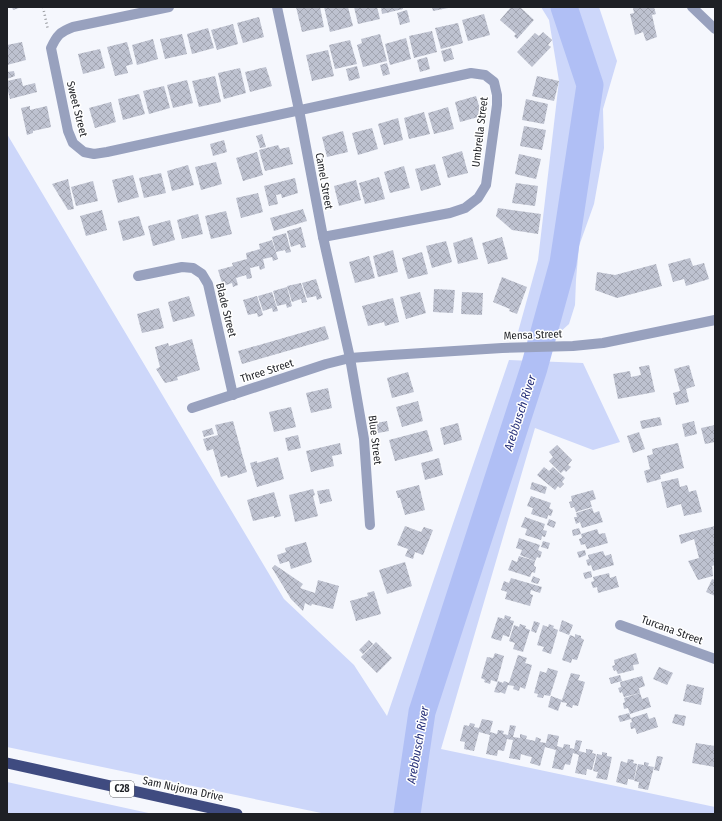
<svg xmlns="http://www.w3.org/2000/svg" width="722" height="821" viewBox="0 0 722 821" font-family="'Fira Sans Condensed',sans-serif">
  <style>
    .grass { fill: #cdd7fa }
    .lines { fill: none; stroke-linecap: round; stroke-linejoin: round }
    .river { stroke: #b0bff5; stroke-width: 27 }
    .building { fill: url(#building-cross-hatch) }
    .path { stroke: #95979c; stroke-width: 2.5; stroke-dasharray: 1 3; stroke-linecap: butt }
    .minor { stroke: #98a1be; stroke-width: 10 }
    .trunk { stroke: #3f4b80; stroke-width: 11 }
    .labels { text-anchor: middle; dominant-baseline: central; stroke-width: 3; stroke-linejoin: round; paint-order: stroke }
    .shield { fill: #fff; stroke: #626366; stroke-width: 1 }
    .shield-label { font-size: 10px; font-weight: bold; fill: #1e2025 }
    .street-label { font-size: 11px; fill: #1e2025; stroke: #fff }
    .water-label { font-size: 12px; font-style: italic; fill: #242e78; stroke: #fff }
  </style>
  <defs>
    <pattern id="building-cross-hatch" width="8" height="8" patternUnits="userSpaceOnUse"><rect width="8" height="8" fill="#bec2d0"/><path d="M0 0l8 8M0 8l8-8" fill="none" stroke="#a3a6b2"/></pattern>
  </defs>
  <rect width="100%" height="100%" fill="#f5f7fd"/>
  <!-- grass -->
  <g class="grass">
    <polygon points="541,7 599,7 617,61 603,109 604,148 594,204 579,246 576,280 575,305 569,324 559,333 518,332 538,260 559,81 549,20"/>
    <polygon points="7,134 284,599 354,665 387,716 509,360 583,363 620,442 593,450 535,428 441,749 715,807 715,814 326,814 7,747"/>
    <polygon points="7,782 153,814 7,814"/>
  </g>
  <g class="lines">
    <!-- river -->
    <polyline class="river" points="407,814 422,712 534,368 563,263 590,85 564,7"/>
  </g>
  <!-- building -->
  <g class="building">
    <polygon points="12,7 22,7 13,10"/>
    <polygon points="296,7 320,7 324,27 302,32"/>
    <polygon points="324,7 348,7 353,26 330,32"/>
    <polygon points="354,7 377,7 380,19 358,24"/>
    <polygon points="381,7 403,7 403,9 382,14"/>
    <polygon points="432,7 448,7 448,8 433,11"/>
    <polygon points="511,7 520,7 534,20 517,39 514,36 516,34 500,20"/>
    <polygon points="637,7 654,7 656,14 652,15 657,37 646,41 643,32 635,35 630,14 634,13 633,8"/>
    <polygon points="407,10 410,22 400,25 397,13"/>
    <polygon points="484,14 490,35 468,41 462,20"/>
    <polygon points="259,17 264,37 243,43 237,23"/>
    <polygon points="458,23 463,43 441,49 435,28"/>
    <polygon points="233,24 238,44 217,50 211,30"/>
    <polygon points="208,28 214,48 192,54 187,34"/>
    <polygon points="432,31 437,52 414,58 409,36"/>
    <polygon points="543,32 552,40 548,45 551,47 532,67 517,52 535,33 539,36"/>
    <polygon points="182,34 187,54 165,59 160,39"/>
    <polygon points="380,34 387,61 363,67 357,45 362,43 361,39"/>
    <polygon points="406,38 411,59 390,65 385,44"/>
    <polygon points="153,39 158,59 137,65 132,45"/>
    <polygon points="350,40 357,64 335,69 329,45"/>
    <polygon points="22,42 26,60 7,65 7,45"/>
    <polygon points="127,42 133,64 126,66 128,73 115,76 107,47"/>
    <polygon points="451,48 454,59 444,62 441,51"/>
    <polygon points="100,49 105,68 83,74 78,54"/>
    <polygon points="328,50 334,76 312,81 306,55"/>
    <polygon points="427,57 430,69 420,72 417,60"/>
    <polygon points="387,63 390,74 383,76 380,65"/>
    <polygon points="357,66 360,78 349,81 346,69"/>
    <polygon points="266,67 272,86 250,92 245,72"/>
    <polygon points="240,68 246,93 224,99 218,73"/>
    <polygon points="14,71 15,76 7,79 7,72"/>
    <polygon points="215,76 221,102 199,107 192,81"/>
    <polygon points="537,76 559,81 554,101 532,96"/>
    <polygon points="21,78 23,86 35,83 37,92 10,99 7,87 7,81"/>
    <polygon points="187,80 193,103 173,108 167,85"/>
    <polygon points="164,86 170,108 149,114 143,91"/>
    <polygon points="139,94 145,114 123,120 118,99"/>
    <polygon points="476,96 482,116 460,122 455,102"/>
    <polygon points="526,99 548,104 544,124 522,120"/>
    <polygon points="111,102 116,122 95,128 89,108"/>
    <polygon points="30,106 30,110 47,106 51,127 33,131 33,133 27,135 21,108"/>
    <polygon points="448,107 454,129 434,134 428,113"/>
    <polygon points="424,112 430,134 409,139 404,118"/>
    <polygon points="398,118 403,140 384,145 378,124"/>
    <polygon points="524,126 546,130 542,150 520,146"/>
    <polygon points="372,128 378,149 358,155 352,133"/>
    <polygon points="343,131 348,152 327,157 322,137"/>
    <polygon points="262,134 266,147 260,148 256,136"/>
    <polygon points="224,140 227,152 213,156 210,144"/>
    <polygon points="278,145 280,149 289,147 293,164 265,171 259,150"/>
    <polygon points="462,151 468,173 448,178 442,157"/>
    <polygon points="257,152 263,175 243,181 236,158"/>
    <polygon points="519,154 541,159 536,179 515,174"/>
    <polygon points="216,162 222,184 201,190 195,167"/>
    <polygon points="435,164 441,185 421,191 415,169"/>
    <polygon points="188,165 194,185 172,191 167,171"/>
    <polygon points="404,166 410,188 390,193 384,172"/>
    <polygon points="161,173 166,193 144,198 139,178"/>
    <polygon points="133,175 139,197 118,203 112,180"/>
    <polygon points="379,177 385,199 365,204 359,183"/>
    <polygon points="295,178 298,193 282,198 281,194 276,195 278,204 269,206 264,186"/>
    <polygon points="68,179 74,209 68,210 52,184"/>
    <polygon points="356,180 361,200 339,206 334,186"/>
    <polygon points="93,181 98,201 76,206 71,187"/>
    <polygon points="516,183 538,186 535,206 512,203"/>
    <polygon points="258,193 263,212 241,218 236,198"/>
    <polygon points="498,208 541,214 538,234 512,230 496,216"/>
    <polygon points="303,209 307,221 274,231 270,218"/>
    <polygon points="102,210 107,230 86,236 80,216"/>
    <polygon points="226,211 232,234 211,239 205,216"/>
    <polygon points="198,214 203,234 182,239 177,220"/>
    <polygon points="139,216 145,235 123,241 118,221"/>
    <polygon points="170,220 175,240 153,246 148,226"/>
    <polygon points="301,227 306,247 301,248 300,244 291,247 287,231"/>
    <polygon points="286,233 291,252 286,253 285,250 276,252 272,237"/>
    <polygon points="472,237 478,259 458,264 453,243"/>
    <polygon points="502,237 508,259 488,264 482,243"/>
    <polygon points="272,240 278,259 273,261 272,257 263,259 265,268 260,270 259,266 250,268 252,278 247,279 246,275 236,278 238,285 233,287 232,283 223,286 218,270 233,266 232,263 247,259 246,253 260,249 259,244"/>
    <polygon points="446,241 452,262 432,268 426,246"/>
    <polygon points="393,250 398,272 378,277 373,256"/>
    <polygon points="422,252 428,274 408,279 402,258"/>
    <polygon points="369,256 375,278 355,283 349,262"/>
    <polygon points="690,258 693,266 704,263 709,279 686,286 684,279 673,282 668,264"/>
    <polygon points="656,264 662,286 617,298 595,290 597,272 615,275"/>
    <polygon points="502,277 527,287 517,314 509,311 510,309 493,302"/>
    <polygon points="316,279 322,298 317,300 316,296 307,298 302,283"/>
    <polygon points="301,283 307,302 302,303 301,299 292,302 287,286"/>
    <polygon points="287,287 292,306 287,308 286,304 277,306 273,291"/>
    <polygon points="434,289 455,290 453,313 433,312"/>
    <polygon points="272,292 278,311 273,312 272,308 263,311 258,296"/>
    <polygon points="420,292 426,313 406,319 400,297"/>
    <polygon points="462,292 483,293 482,315 461,314"/>
    <polygon points="189,296 195,316 173,322 168,302"/>
    <polygon points="257,296 263,315 258,317 257,313 248,315 243,300"/>
    <polygon points="393,298 399,322 385,326 384,322 368,326 362,306"/>
    <polygon points="159,308 164,328 142,333 137,314"/>
    <polygon points="325,326 329,339 242,364 238,351"/>
    <polygon points="192,339 200,370 177,377 178,380 165,383 156,369 160,367 155,347 168,343 169,346"/>
    <polygon points="649,365 655,392 618,399 613,374 630,371 631,377 641,375 639,367"/>
    <polygon points="689,365 695,386 686,389 689,402 676,405 673,393 680,391 674,369"/>
    <polygon points="408,372 414,392 392,398 387,378"/>
    <polygon points="328,388 332,408 311,413 306,393"/>
    <polygon points="418,401 423,421 402,427 396,407"/>
    <polygon points="291,407 296,427 274,432 269,412"/>
    <polygon points="660,417 662,425 642,429 640,421"/>
    <polygon points="233,421 247,472 228,478 227,475 221,477 213,449 207,451 203,439 218,435 215,425"/>
    <polygon points="387,421 389,431 378,433 376,423"/>
    <polygon points="694,421 697,434 685,437 682,424"/>
    <polygon points="458,423 462,440 444,445 440,428"/>
    <polygon points="715,425 715,442 705,444 701,428"/>
    <polygon points="212,428 214,434 204,437 202,431"/>
    <polygon points="427,430 433,451 395,461 389,440"/>
    <polygon points="639,432 645,449 633,453 627,436"/>
    <polygon points="298,435 301,448 288,451 285,438"/>
    <polygon points="340,443 342,454 332,456 334,466 311,472 306,451"/>
    <polygon points="678,443 684,468 660,475 661,479 647,483 644,471 650,469 647,456 653,454 652,449"/>
    <polygon points="557,445 572,460 568,465 571,467 566,472 564,470 561,473 549,461 553,457 549,452"/>
    <polygon points="278,457 284,479 257,487 250,463 257,461 257,463"/>
    <polygon points="439,458 443,475 425,480 421,463"/>
    <polygon points="544,467 549,471 553,467 565,478 562,482 564,484 560,488 558,486 555,490 537,475"/>
    <polygon points="678,478 680,487 687,485 689,492 696,490 702,512 684,516 681,504 667,508 661,482"/>
    <polygon points="532,482 547,487 545,494 530,489"/>
    <polygon points="419,485 425,510 405,515 400,498 398,498 396,491"/>
    <polygon points="313,489 315,495 313,496 318,516 295,522 289,495"/>
    <polygon points="329,489 332,501 320,504 317,491"/>
    <polygon points="593,490 596,499 590,501 592,507 576,512 574,507 571,508 569,502 572,501 571,496"/>
    <polygon points="274,492 281,516 274,518 274,516 253,521 247,500"/>
    <polygon points="531,496 551,503 549,508 553,510 551,516 548,515 547,519 531,514 533,508 527,506"/>
    <polygon points="592,508 594,513 599,511 603,522 582,528 580,522 576,524 574,517 577,517 576,513"/>
    <polygon points="525,517 545,524 543,530 547,531 545,537 542,536 541,540 525,535 527,529 521,527"/>
    <polygon points="549,519 556,522 554,528 547,525"/>
    <polygon points="405,526 421,532 424,527 433,530 423,555 415,552 413,559 405,556 408,549 397,545"/>
    <polygon points="715,526 715,565 712,566 713,576 698,580 688,561 699,558 694,539 681,544 679,535"/>
    <polygon points="579,528 581,534 573,536 572,530"/>
    <polygon points="597,529 599,534 605,533 608,543 587,549 585,544 581,545 579,539 582,538 581,534"/>
    <polygon points="519,538 540,545 538,550 542,552 540,558 537,557 535,561 520,555 522,550 516,548"/>
    <polygon points="543,541 550,543 548,549 541,547"/>
    <polygon points="306,542 312,562 291,569 289,561 280,564 277,555 286,552 285,548"/>
    <polygon points="585,550 586,555 579,558 577,552"/>
    <polygon points="603,551 605,556 611,554 614,565 593,571 591,565 588,566 586,560 589,559 588,555"/>
    <polygon points="519,556 535,561 534,566 536,567 535,573 532,572 530,577 508,570 512,560 517,562"/>
    <polygon points="405,562 412,586 387,594 379,570"/>
    <polygon points="275,565 303,584 300,588 315,593 318,580 339,586 333,609 312,604 311,606 305,603 303,611 291,599 272,568"/>
    <polygon points="591,571 592,577 585,579 583,573"/>
    <polygon points="609,573 610,578 616,576 619,587 598,593 597,587 593,588 591,582 594,581 593,577"/>
    <polygon points="533,576 540,579 538,584 531,582"/>
    <polygon points="511,578 542,587 540,593 531,590 530,594 533,595 530,606 505,599 507,592 501,590 504,581 509,583"/>
    <polygon points="712,579 715,580 715,596 706,592"/>
    <polygon points="374,591 381,614 356,621 350,601 368,596 367,593"/>
    <polygon points="505,615 511,617 510,620 514,621 509,637 503,635 501,641 491,638 498,617 504,619"/>
    <polygon points="562,620 573,625 569,635 559,631"/>
    <polygon points="534,621 540,623 536,633 531,631"/>
    <polygon points="520,624 526,626 525,628 530,630 523,652 513,649 515,643 509,641 514,625 519,627"/>
    <polygon points="549,624 554,626 553,628 558,630 551,654 542,651 544,647 537,645 543,625 548,627"/>
    <polygon points="575,634 581,636 581,638 584,640 577,660 572,659 571,663 562,660 570,635 575,637"/>
    <polygon points="369,640 373,644 363,654 359,650"/>
    <polygon points="376,642 392,658 377,673 361,657"/>
    <polygon points="495,653 504,656 497,682 491,680 490,684 484,682 485,680 481,678 487,657 493,658"/>
    <polygon points="636,653 639,664 633,665 634,670 618,674 616,670 614,671 612,666 615,665 614,660"/>
    <polygon points="518,655 527,658 525,663 532,665 525,689 520,687 519,691 513,689 514,686 508,685 505,694 500,692 499,693 494,692 498,681 503,683 504,681 509,683"/>
    <polygon points="659,667 673,673 667,685 653,679"/>
    <polygon points="548,668 558,671 550,696 544,695 543,698 537,697 538,694 534,693 540,671 546,673"/>
    <polygon points="571,673 580,675 578,680 585,682 578,706 573,705 572,708 566,706 567,703 561,702 558,711 548,707 551,696 562,700"/>
    <polygon points="620,675 622,681 611,684 609,678"/>
    <polygon points="642,676 645,686 639,688 640,693 624,697 622,692 620,693 618,688 621,687 620,682"/>
    <polygon points="687,684 704,688 701,705 683,701"/>
    <polygon points="640,693 642,699 648,697 651,707 630,714 628,708 624,709 623,703 625,702 624,698"/>
    <polygon points="629,713 631,719 620,722 618,716"/>
    <polygon points="647,713 649,719 655,717 658,727 637,734 635,728 631,729 630,723 632,722 631,718"/>
    <polygon points="675,714 686,716 684,726 672,723"/>
    <polygon points="482,719 493,721 490,732 497,734 498,730 504,731 503,734 508,735 510,725 516,726 513,737 520,738 520,734 527,736 526,739 535,741 536,737 541,739 540,742 546,743 548,734 559,736 557,746 563,748 564,744 570,745 570,748 574,749 576,740 582,741 579,751 586,753 586,749 593,750 592,753 596,754 592,770 587,769 586,775 575,773 579,755 573,753 570,765 565,764 563,770 552,768 556,750 545,747 540,766 530,763 532,757 527,756 521,754 520,760 509,758 513,740 507,739 504,751 498,750 497,756 486,754 490,735 479,732 474,751 464,749 465,742 460,741 464,725 469,726 470,723 475,724 474,727 479,728"/>
    <polygon points="696,743 715,746 715,767 692,763"/>
    <polygon points="602,752 607,753 607,756 612,757 607,780 596,778 598,772 593,771 597,754 602,755"/>
    <polygon points="657,756 663,757 659,771 654,770"/>
    <polygon points="628,759 634,760 633,763 637,764 634,780 628,779 627,785 616,782 621,761 627,763"/>
    <polygon points="644,762 649,763 648,766 654,767 648,790 638,788 639,782 634,781 638,764 644,765"/>
  </g>
  <g class="lines">
    <!-- path -->
    <polyline class="path" points="43,7 48,30"/>
    <!-- minor -->
    <g class="minor">
      <path d="M169 7 73 27C60 32 57 35 51 48L68 131 73 143 84 152 94 154 107 152 471 73 485 75 494 82 497 95V105L486 185 478 198 465 208 450 213 323 237"/>
      <polyline points="277,7 299,110 323,237 350,358 364,439 370,525"/>
      <polyline points="692,7 715,29"/>
      <polyline points="138,276 182,267 193,268 202,274 208,284 233,395"/>
      <polyline points="192,408 326,364 350,358 391,355 502,348 573,346 603,343 715,320"/>
      <polyline points="620,625 715,659"/>
    </g>
    <!-- trunk -->
    <polyline class="trunk" points="7,763 237,814"/>
  </g>
  <g class="labels">
    <!-- shield labels -->
    <rect class="shield" x="110" y="781" width="24" height="16" rx="3"/>
    <g class="shield-label">
      <text x="122" y="789">C28</text>
    </g>
    <!-- street labels -->
    <g class="street-label">
      <text transform="translate(77 109) rotate(76)">Sweet Street</text>
      <text transform="translate(480 132) rotate(-83)">Umbrella Street</text>
      <text transform="translate(324 181) rotate(80)">Camel Street</text>
      <text transform="translate(226 310) rotate(76)">Blade Street</text>
      <text transform="translate(533 335) rotate(-2)">Mensa Street</text>
      <text transform="translate(267 371) rotate(-18)">Three Street</text>
      <text transform="translate(375 440) rotate(83)">Blue Street</text>
      <text transform="translate(672 630) rotate(20)">Turcana Street</text>
      <text transform="translate(183 789) rotate(12)">Sam Nujoma Drive</text>
    </g>
    <!-- water labels -->
    <g class="water-label">
      <text transform="translate(520 413) rotate(-72)">Arebbusch River</text>
      <text transform="translate(418 745) rotate(-80)">Arebbusch River</text>
    </g>
  </g>
  <!-- border -->
  <rect width="722" height="821" fill="none" stroke="#1e2025" stroke-width="16"/>
</svg>
